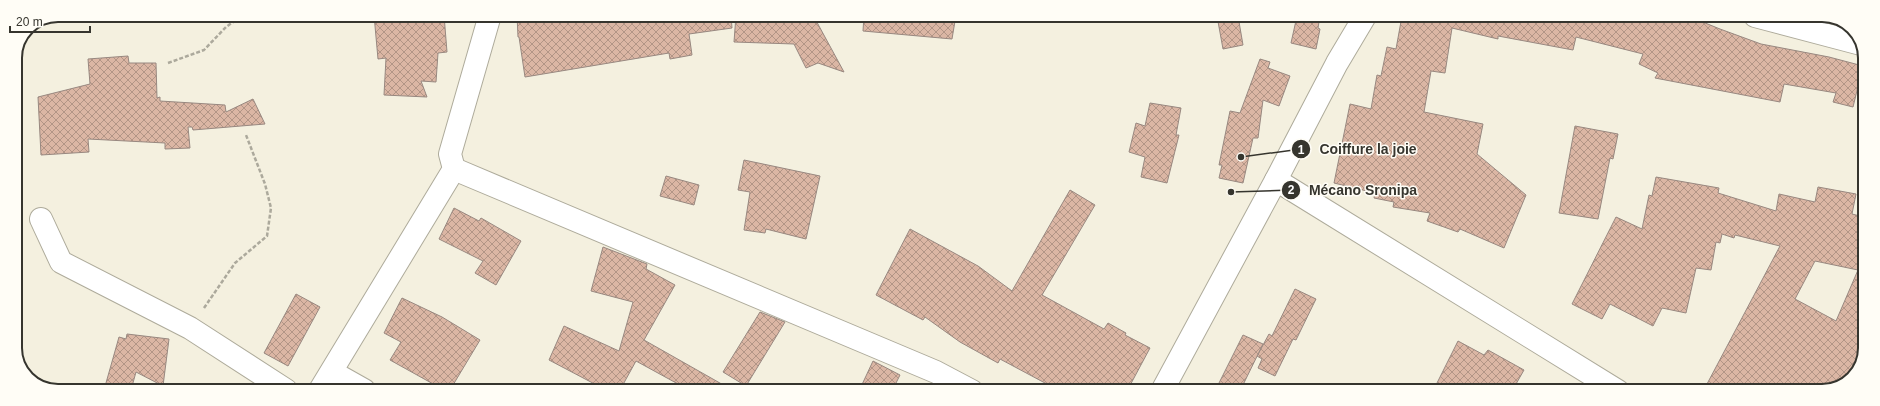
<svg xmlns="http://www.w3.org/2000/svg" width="1880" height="406" viewBox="0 0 1880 406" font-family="Arial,sans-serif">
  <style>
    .building { fill: url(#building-cross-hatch); stroke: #988880; fill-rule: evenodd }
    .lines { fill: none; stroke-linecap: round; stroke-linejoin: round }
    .minor-casing { stroke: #aeab9b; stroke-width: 24 }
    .path { stroke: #aca99c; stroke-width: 2.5; stroke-dasharray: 4 2; stroke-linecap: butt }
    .minor { stroke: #fff; stroke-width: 22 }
    .rim { fill: none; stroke: #36352e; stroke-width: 2 }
    .leader { fill: none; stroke: #36352e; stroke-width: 1.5 }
    .callout-dot { fill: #36352e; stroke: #fffdf6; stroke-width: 1.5 }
    .mark-label { font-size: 12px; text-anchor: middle; font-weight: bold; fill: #fff }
    .callout-label { font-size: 14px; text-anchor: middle; font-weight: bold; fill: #36352e; stroke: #fffdf6; stroke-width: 3; stroke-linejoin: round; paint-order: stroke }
  </style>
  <defs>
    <pattern id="building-cross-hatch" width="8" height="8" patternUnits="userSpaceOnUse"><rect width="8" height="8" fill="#dbb6a4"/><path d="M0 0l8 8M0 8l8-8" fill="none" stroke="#b29586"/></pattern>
  </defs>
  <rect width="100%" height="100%" fill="#f4f0df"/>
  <!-- building -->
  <g class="building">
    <polygon points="374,15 444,15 447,52 438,53 436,82 421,81 427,97 384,95 386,58 378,59"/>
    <polygon points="517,15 731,15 732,28 689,34 692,55 670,59 669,53 525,77 519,37 518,37"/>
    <polygon points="736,15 813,15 844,72 818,63 806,68 794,44 734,42"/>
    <polygon points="864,15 956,15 952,39 863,31"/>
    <polygon points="1217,16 1238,16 1243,45 1223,49"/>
    <polygon points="1297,16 1320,16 1318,28 1320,29 1316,49 1291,43"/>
    <polygon points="1402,16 1688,16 1720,29 1761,44 1829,57 1863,66 1853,107 1833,102 1836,93 1784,84 1780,102 1655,78 1658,73 1639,64 1643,54 1576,37 1573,50 1498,36 1498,39 1452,28 1445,73 1431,71 1424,112 1483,124 1477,154 1526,195 1504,248 1460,229 1458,232 1427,221 1430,213 1393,207 1394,202 1374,198 1375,193 1334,183 1350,104 1371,109 1377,75 1381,76 1387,47 1396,49"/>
    <polygon points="128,56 129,63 156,63 157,98 160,97 160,101 225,105 226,112 253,99 265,124 193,130 192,127 188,127 190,148 165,149 165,143 88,139 89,152 41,155 38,97 90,84 88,59"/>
    <polygon points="1260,59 1270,62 1268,68 1290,76 1279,106 1263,100 1258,138 1253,138 1243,183 1219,178 1222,165 1219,165 1230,111 1240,113"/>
    <polygon points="1150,103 1181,108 1176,135 1179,135 1167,183 1141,177 1145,157 1129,152 1136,123 1145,126"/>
    <polygon points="1575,126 1618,134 1613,159 1610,158 1598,219 1559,213"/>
    <polygon points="744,160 820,176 806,239 766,229 765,233 744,230 750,192 738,190"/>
    <polygon points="666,176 699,185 694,205 660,196"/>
    <path d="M1656 177 1719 188 1718 193 1776 211 1779 194 1815 202 1818 187 1856 194 1852 214 1864 217V356L1850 380 1822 391H1719L1707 384 1780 246 1735 235 1734 238 1722 234 1720 243 1716 242 1711 270 1696 268 1686 313 1662 308 1653 326 1610 304 1602 319 1572 304 1616 217 1642 229 1649 195 1652 196ZM1815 261 1858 270 1836 321 1795 299Z"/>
    <polygon points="1070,190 1095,205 1042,295 1104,329 1108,323 1126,333 1125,335 1150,348 1127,391 1060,391 1000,359 998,363 960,342 925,317 923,320 876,295 910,229 978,266 1012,291"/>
    <polygon points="454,208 479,221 481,218 521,241 496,285 475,273 483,261 439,239"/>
    <polygon points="603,247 647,264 646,269 675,285 644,340 734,391 689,390 636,361 620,390 606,390 549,360 564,326 619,351 633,302 591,291"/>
    <polygon points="1295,289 1316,299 1296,340 1293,339 1275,376 1258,368 1262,359 1257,356 1269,334 1272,336"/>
    <polygon points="296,294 320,307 288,366 264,353"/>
    <polygon points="402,298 442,317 480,340 450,390 444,390 390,360 401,342 384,333"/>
    <polygon points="760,312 785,322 746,386 723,372"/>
    <polygon points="127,334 169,339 163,386 136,372 131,390 104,390 119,337 126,339"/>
    <polygon points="1243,335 1263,344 1240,391 1215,391"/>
    <polygon points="1458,341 1484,355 1488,350 1524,370 1512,391 1433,391"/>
    <polygon points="873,361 900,375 892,391 859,391"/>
  </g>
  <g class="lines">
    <!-- minor casing -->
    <g class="minor-casing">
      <g id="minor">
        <polyline points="1755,16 1861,44"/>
        <polyline points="454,169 936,372 972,391"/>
        <polyline points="1276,180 1618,391"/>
        <polyline points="41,219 61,262 190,328 286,390"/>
        <polyline points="332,372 364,390"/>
        <polyline points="320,390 454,169 450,154 490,15"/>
        <polyline points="1162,391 1276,180 1337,63 1365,16"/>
      </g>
    </g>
    <!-- path -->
    <g class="path">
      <polyline points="168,63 204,50 226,27 243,15"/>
      <polyline points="204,308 235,263 267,236 271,208 265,184 246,135"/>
    </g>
    <!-- minor -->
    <use href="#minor" class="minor"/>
  </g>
  <!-- crop -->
  <path d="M0 0H1880V406H0ZM58 22H1822A36 36 0 0 1 1858 58V348A36 36 0 0 1 1822 384H58A36 36 0 0 1 22 348V58A36 36 0 0 1 58 22Z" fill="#fffdf6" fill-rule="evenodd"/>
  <path class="rim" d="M58 22H1822A36 36 0 0 1 1858 58V348A36 36 0 0 1 1822 384H58A36 36 0 0 1 22 348V58A36 36 0 0 1 58 22Z"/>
  <!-- callouts -->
  <path class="leader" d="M1241 157L1301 149M1231 192L1291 190"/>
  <g class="callout-dot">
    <circle cx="1241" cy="157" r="4"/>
    <circle cx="1231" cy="192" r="4"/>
    <circle cx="1301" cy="149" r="10"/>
    <circle cx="1291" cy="190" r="10"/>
  </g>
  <g class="mark-label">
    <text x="1301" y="154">1</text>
    <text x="1291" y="194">2</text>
  </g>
  <g class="callout-label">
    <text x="1368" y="154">Coiffure la joie</text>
    <text x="1363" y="195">Mécano Sronipa</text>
  </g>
  <!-- scale -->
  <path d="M10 26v6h80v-6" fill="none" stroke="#36352e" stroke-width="2"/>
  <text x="16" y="26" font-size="12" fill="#36352e" stroke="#fffdf6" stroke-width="3" paint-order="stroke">20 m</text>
</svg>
